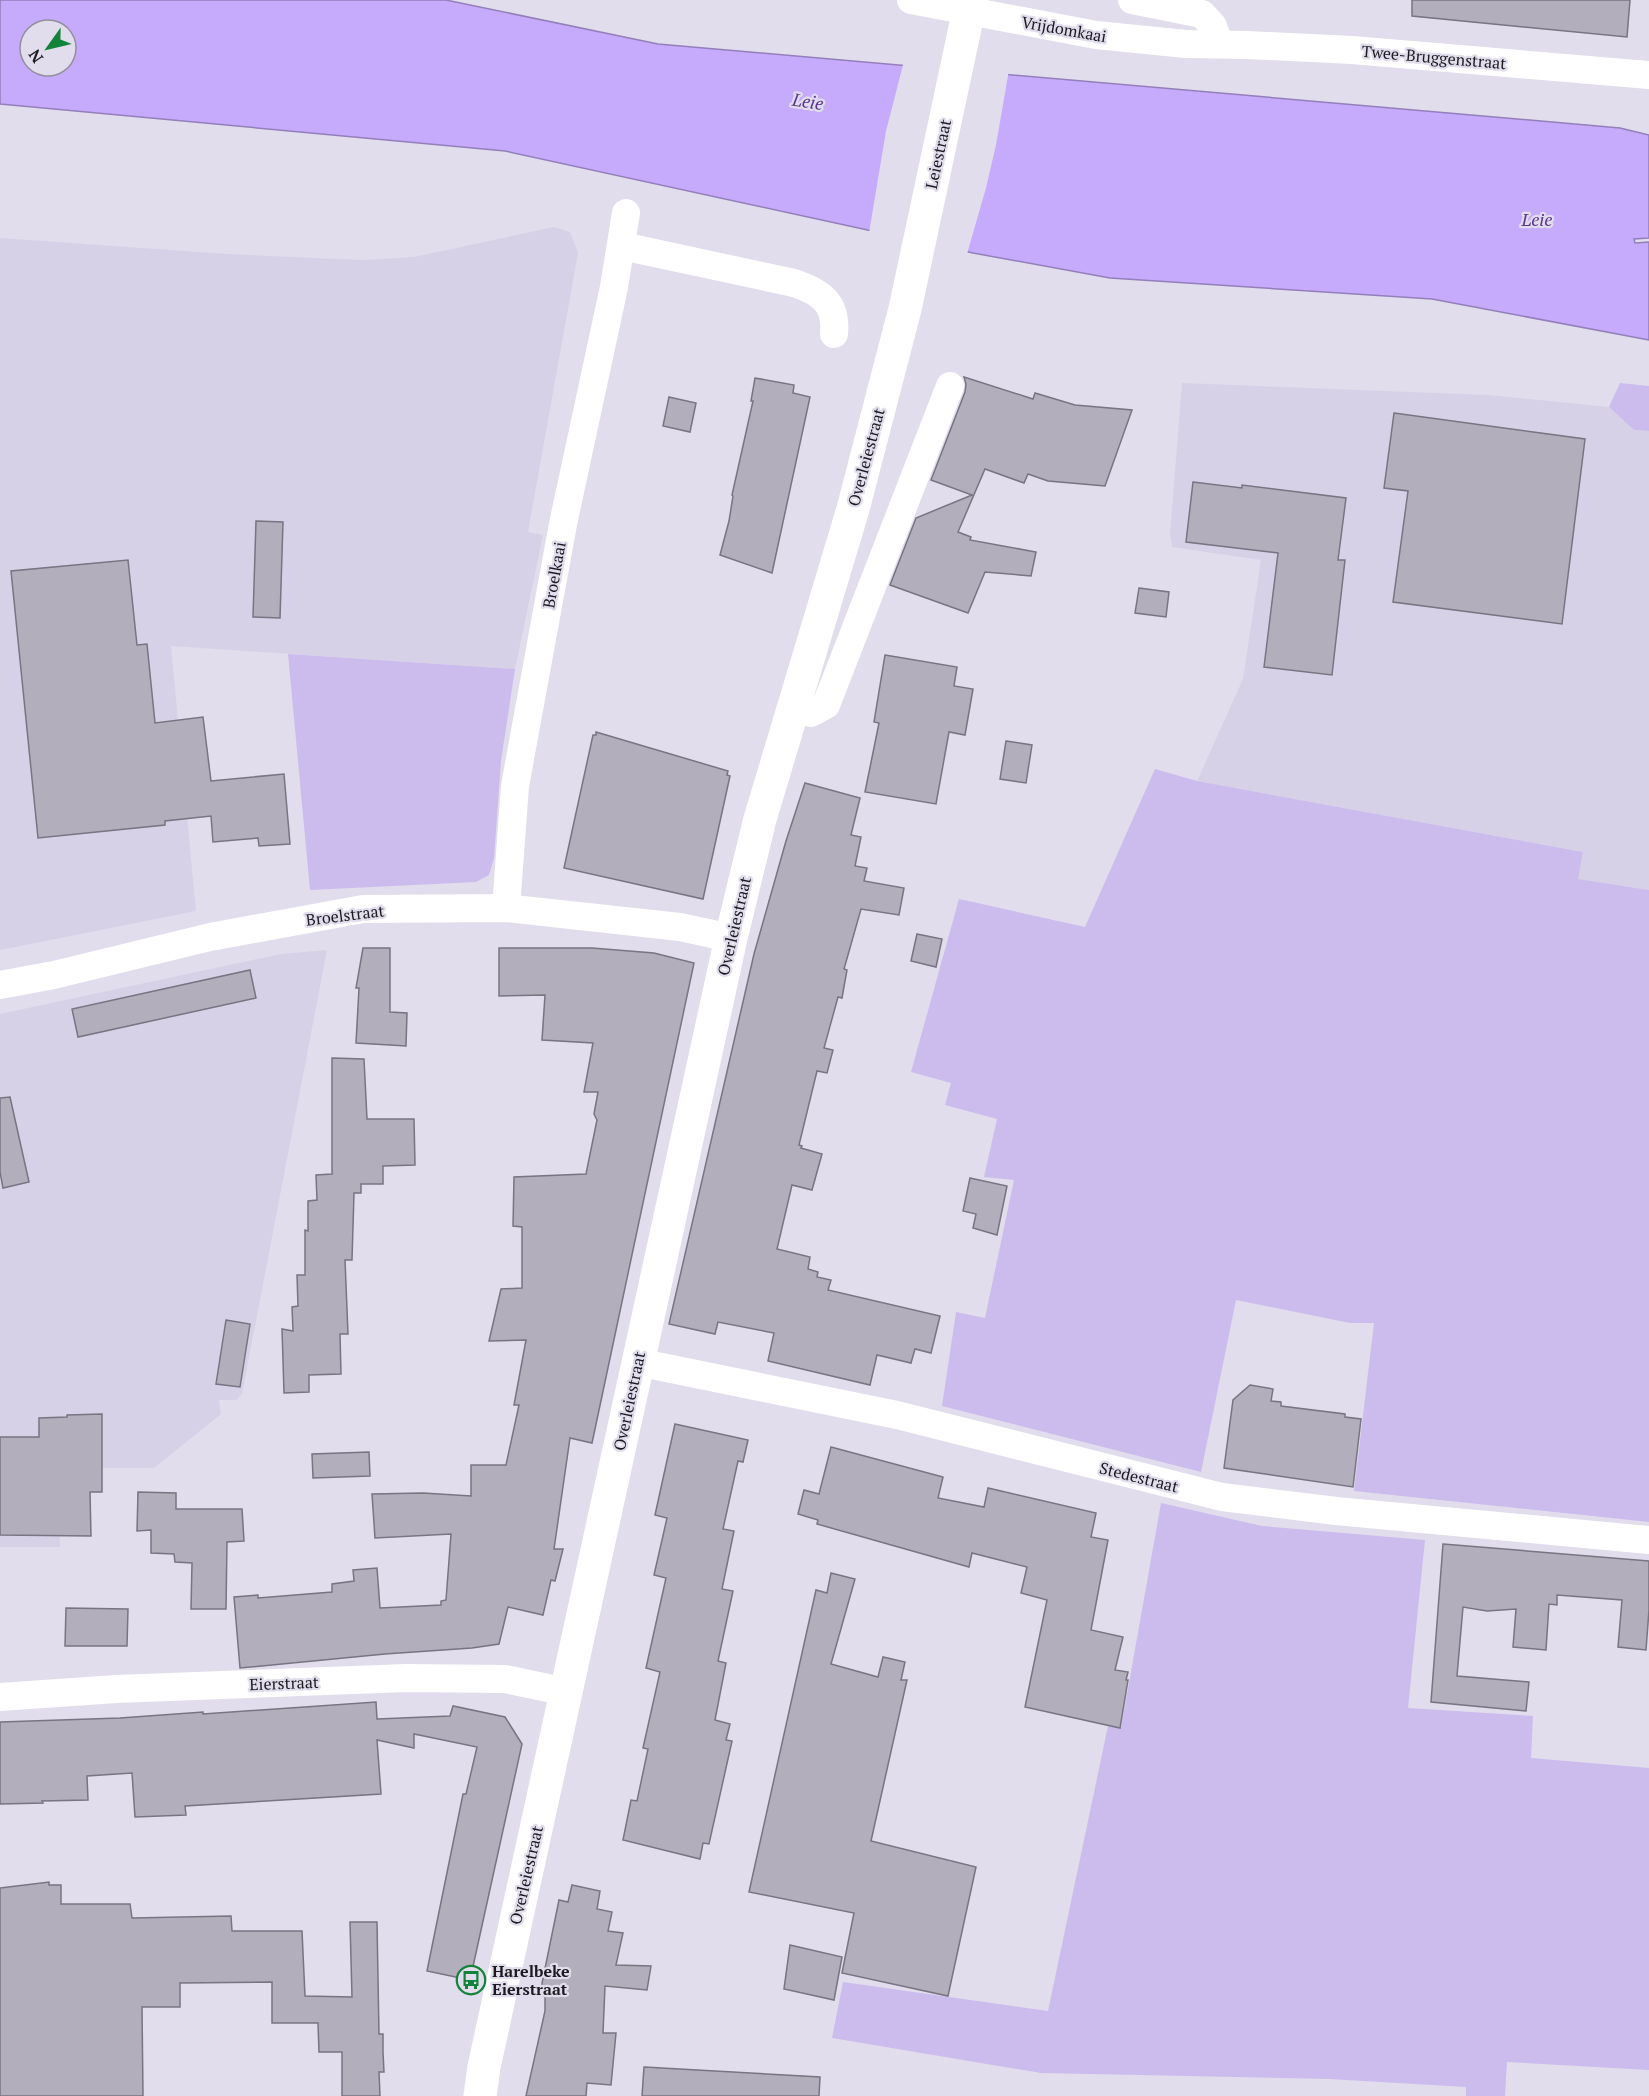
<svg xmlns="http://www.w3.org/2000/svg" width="1649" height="2096" viewBox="0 0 1649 2096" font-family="'PT Serif',serif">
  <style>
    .built { fill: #d7d1e7 }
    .green { fill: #cbbced }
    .water { fill: #c6aafc; stroke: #937fba; stroke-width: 1.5; fill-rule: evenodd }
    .pier { fill: #e1ddec }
    .building { fill: #b2aebc; stroke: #787482; stroke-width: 1.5 }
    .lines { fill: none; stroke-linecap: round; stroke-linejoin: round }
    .street { stroke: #fff; stroke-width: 28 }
    .secondary { stroke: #fff; stroke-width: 33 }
    .labels { text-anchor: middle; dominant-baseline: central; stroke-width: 4.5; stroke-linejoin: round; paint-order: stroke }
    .street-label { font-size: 16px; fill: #1c1a20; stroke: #e1ddec }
    .poi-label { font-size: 16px; font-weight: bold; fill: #1c1a20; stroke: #e1ddec; text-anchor: start }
    .water-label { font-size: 18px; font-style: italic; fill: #5c3592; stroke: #e1ddec }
  </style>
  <rect width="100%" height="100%" fill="#e1ddec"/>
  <!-- built -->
  <g class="built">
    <polygon points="554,227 570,232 578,253 528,532 543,535 515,669 171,646 196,911 0,950 0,238 227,254 362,260 414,257"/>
    <polygon points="1182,383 1488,395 1609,407 1634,430 1649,431 1649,890 1578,879 1583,852 1197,781 1243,679 1261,560 1172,547 1170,534"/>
    <polygon points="327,950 242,1394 237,1400 219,1400 221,1414 154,1468 56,1468 60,1547 0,1547 0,1014 281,954"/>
  </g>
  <!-- green -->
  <g class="green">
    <polygon points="1620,383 1649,386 1649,431 1634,430 1609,407"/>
    <polygon points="288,654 515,669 501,761 494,858 489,875 476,882 310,890"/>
    <polygon points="1155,769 1197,781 1583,852 1578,879 1649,890 1649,1522 1354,1491 1374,1323 1350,1323 1236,1300 1201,1472 942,1406 956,1312 985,1318 1014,1180 984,1177 997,1119 945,1105 951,1083 911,1072 959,899 1085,927"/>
    <polygon points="1161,1503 1262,1526 1425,1540 1408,1708 1533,1716 1531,1758 1649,1768 1649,2070 1507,2062 1505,2096 1466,2096 1466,2087 1329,2079 1041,2073 832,2038 843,1982 1048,2011 1108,1726 1121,1728"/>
  </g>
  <!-- water -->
  <path class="water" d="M0 0H446L658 44 1620 128 1649 135V238L1634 239 1635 243 1649 242V340L1432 299 1110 278 973 253 505 151 0 104ZM30 30H66V66H30Z"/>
  <!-- pier -->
  <polygon class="pier" points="904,61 1009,70 996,145 986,188 967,254 869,233 886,131"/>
  <!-- building -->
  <g class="building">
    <polygon points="1412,0 1630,0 1627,37 1412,16"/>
    <polygon points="964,377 1033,399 1035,393 1075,405 1132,410 1105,486 1048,481 1028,474 1024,483 985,469 958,532 971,537 970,540 1036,552 1031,576 985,572 968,613 890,585 916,518 972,495 931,480 965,392 966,384"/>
    <polygon points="755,378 794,385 793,393 810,397 772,573 720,555 729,521 733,496 732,495 753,401 751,401"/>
    <polygon points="669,397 696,403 690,432 663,426"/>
    <polygon points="1394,413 1585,439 1562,624 1393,602 1408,491 1384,488"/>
    <polygon points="1193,482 1242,488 1242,485 1346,498 1338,560 1345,560 1332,675 1264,667 1278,553 1186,542"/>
    <polygon points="256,521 283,522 280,618 253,617"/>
    <polygon points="128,560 137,645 147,644 155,723 203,717 211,781 284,774 290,844 259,846 258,838 213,842 211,816 165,821 165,825 38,838 11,571"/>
    <polygon points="1139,588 1169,592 1166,617 1135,613"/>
    <polygon points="885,655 957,667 954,686 973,689 965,735 949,732 936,804 865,792 879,723 874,722"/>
    <polygon points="596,732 728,771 727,775 730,776 703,899 564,868 593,735 596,735"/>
    <polygon points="1006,741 1032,745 1026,783 1000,779"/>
    <polygon points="805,783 860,798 851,835 861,837 855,866 867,868 864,881 904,888 899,915 861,909 844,969 847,970 842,998 838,997 824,1048 833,1050 827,1073 817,1071 799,1145 802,1146 801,1148 822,1154 812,1190 792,1185 777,1249 810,1257 808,1269 818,1272 817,1277 831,1280 828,1290 940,1316 931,1353 915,1349 911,1363 877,1355 870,1385 768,1361 774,1333 718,1322 715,1334 669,1324 754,954 786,841"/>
    <polygon points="917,934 942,939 936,967 911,961"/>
    <polygon points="363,948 390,948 390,1012 407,1013 406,1046 356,1043 359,988 356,988"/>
    <polygon points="499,948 592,948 654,953 694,963 592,1443 570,1438 554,1549 563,1549 555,1581 551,1580 543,1615 508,1607 499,1644 472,1648 385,1654 240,1668 234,1597 258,1595 258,1598 332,1592 332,1584 354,1581 353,1570 377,1568 380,1608 441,1605 441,1601 446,1600 451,1534 375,1538 372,1494 423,1493 471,1496 471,1465 506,1465 519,1405 514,1405 526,1340 489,1341 501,1289 522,1288 522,1227 513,1226 514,1177 586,1174 597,1120 594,1114 598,1092 584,1092 593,1043 542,1040 545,995 499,996"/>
    <polygon points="250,970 256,998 78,1037 72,1009"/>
    <polygon points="332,1058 364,1059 367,1119 414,1119 415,1165 383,1166 383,1184 361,1184 361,1193 354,1193 352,1260 345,1260 348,1334 340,1334 341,1374 309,1375 309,1392 284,1393 282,1329 293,1331 292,1307 298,1306 297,1275 305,1275 305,1230 308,1231 308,1201 317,1200 316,1175 332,1174"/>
    <polygon points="10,1097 29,1182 3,1188 0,1172 0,1098"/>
    <polygon points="970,1178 1007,1186 997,1235 973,1228 976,1214 963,1211"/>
    <polygon points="226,1320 250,1324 240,1387 216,1384"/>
    <polygon points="1250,1385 1273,1389 1271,1401 1281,1402 1281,1406 1345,1414 1345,1417 1361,1419 1353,1487 1224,1468 1233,1400"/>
    <polygon points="102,1414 102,1492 90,1492 91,1536 0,1535 0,1437 39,1437 39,1418 67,1417 67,1415"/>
    <polygon points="675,1424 748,1440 743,1462 738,1461 723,1529 734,1531 722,1589 733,1591 718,1661 726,1663 715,1720 730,1724 726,1740 732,1741 709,1844 703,1843 700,1859 623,1840 631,1800 637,1801 648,1749 643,1748 660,1672 646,1668 666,1578 654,1575 667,1518 655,1515"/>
    <polygon points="831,1447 943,1477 938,1498 984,1507 988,1488 1096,1513 1091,1537 1108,1540 1091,1630 1123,1637 1115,1670 1128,1672 1126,1680 1128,1680 1120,1728 1025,1707 1047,1600 1021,1593 1027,1567 972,1553 969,1567 817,1524 818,1520 798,1514 804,1490 819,1494"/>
    <polygon points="369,1452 370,1476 313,1478 312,1454"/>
    <polygon points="138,1492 176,1493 176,1509 242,1509 244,1541 227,1542 226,1609 191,1609 192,1563 175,1562 174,1554 151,1553 151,1530 137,1531"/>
    <polygon points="1443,1544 1649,1561 1649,1610 1646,1650 1618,1647 1622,1600 1557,1595 1557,1605 1549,1604 1546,1650 1513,1647 1516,1609 1487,1611 1463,1607 1457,1676 1529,1682 1526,1711 1431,1702"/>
    <polygon points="831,1573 855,1579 831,1664 878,1677 883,1657 905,1662 901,1680 907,1680 871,1841 976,1867 948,1996 842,1973 854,1913 749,1892 816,1590 827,1593"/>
    <polygon points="66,1608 128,1609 127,1646 65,1646"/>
    <polygon points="376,1702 377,1719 450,1716 453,1706 505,1717 522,1744 470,1980 427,1971 463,1794 466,1794 477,1747 414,1734 414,1748 377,1740 381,1794 185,1806 186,1815 135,1817 132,1773 87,1776 88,1800 42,1801 43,1803 0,1804 0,1722 120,1718 203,1712 203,1714"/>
    <polygon points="49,1882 49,1885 61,1885 61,1904 130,1904 132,1918 231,1916 232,1931 302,1931 305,1996 352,1997 350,1922 377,1922 379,2034 383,2034 383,2052 384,2072 379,2072 380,2096 342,2096 342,2052 319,2052 318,2023 272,2023 272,1982 180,1983 180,2007 142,2007 143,2096 0,2096 0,1888"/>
    <polygon points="572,1885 600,1891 597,1909 612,1912 608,1931 623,1933 616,1965 651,1966 647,1990 605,1986 603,2033 616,2033 611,2085 587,2083 586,2096 526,2096 545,2011 545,1997 542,1994 542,1983 559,1900 568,1902"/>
    <polygon points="790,1945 842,1957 834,2000 784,1989"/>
    <polygon points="644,2067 820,2077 819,2096 642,2096"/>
  </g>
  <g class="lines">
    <!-- street -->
    <g class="street">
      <polyline points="911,0 1096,35 1186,44 1247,45 1352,50 1649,75"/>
      <polyline points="1132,0 1202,14 1213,26 1219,44"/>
      <path d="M622 246 794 283C821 292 837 303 834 334"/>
      <polyline points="792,708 811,713 826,705 950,386"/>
      <polyline points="506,908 515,786 563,524 614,287 626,213"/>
      <polyline points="0,985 54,975 210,937 363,909 506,908 680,927 731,938"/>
      <polyline points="637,1362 897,1415 1222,1497 1336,1511 1649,1540"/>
      <polyline points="0,1697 116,1689 406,1678 505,1679 567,1692"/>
    </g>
    <!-- secondary -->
    <polyline class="secondary" points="480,2096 484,2067 731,938 760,819 853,509 905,309 971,0"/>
  </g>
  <!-- icons -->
  <defs>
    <g id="bus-ring" transform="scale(1.5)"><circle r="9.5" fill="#e1ddec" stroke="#11833b" stroke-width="1.5"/><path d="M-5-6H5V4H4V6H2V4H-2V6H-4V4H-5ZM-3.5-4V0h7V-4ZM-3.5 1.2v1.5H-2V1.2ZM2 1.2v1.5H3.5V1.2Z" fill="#11833b"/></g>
  </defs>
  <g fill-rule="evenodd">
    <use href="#bus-ring" x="471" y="1980"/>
  </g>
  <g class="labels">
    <!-- street labels -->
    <g class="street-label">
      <text transform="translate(1064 29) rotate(10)">Vrijdomkaai</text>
      <text transform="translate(1434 57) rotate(5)">Twee-Bruggenstraat</text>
      <text transform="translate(938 154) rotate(-78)">Leiestraat</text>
      <text transform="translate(866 457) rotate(-75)">Overleiestraat</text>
      <text transform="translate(554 575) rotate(-80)">Broelkaai</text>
      <text transform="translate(345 915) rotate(-7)">Broelstraat</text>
      <text transform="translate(734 926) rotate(-77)">Overleiestraat</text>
      <text transform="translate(629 1401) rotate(-78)">Overleiestraat</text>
      <text transform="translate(1139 1477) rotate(14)">Stedestraat</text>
      <text transform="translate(284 1683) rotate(-2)">Eierstraat</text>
      <text transform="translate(526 1875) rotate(-77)">Overleiestraat</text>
    </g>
    <!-- poi labels -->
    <g class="poi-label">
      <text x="492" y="1971">Harelbeke<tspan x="492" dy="18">Eierstraat</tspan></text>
    </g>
    <!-- water labels -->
    <g class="water-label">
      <text transform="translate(808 101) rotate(9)">Leie</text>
      <text x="1537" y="219">Leie</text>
    </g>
  </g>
  <!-- north arrow -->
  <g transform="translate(48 48) rotate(236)"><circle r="28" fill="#e1ddec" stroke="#928f9a" stroke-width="1.5"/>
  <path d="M0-4.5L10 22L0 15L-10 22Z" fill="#11833b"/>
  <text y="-9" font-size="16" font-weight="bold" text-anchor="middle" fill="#1c1a20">N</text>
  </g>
</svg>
